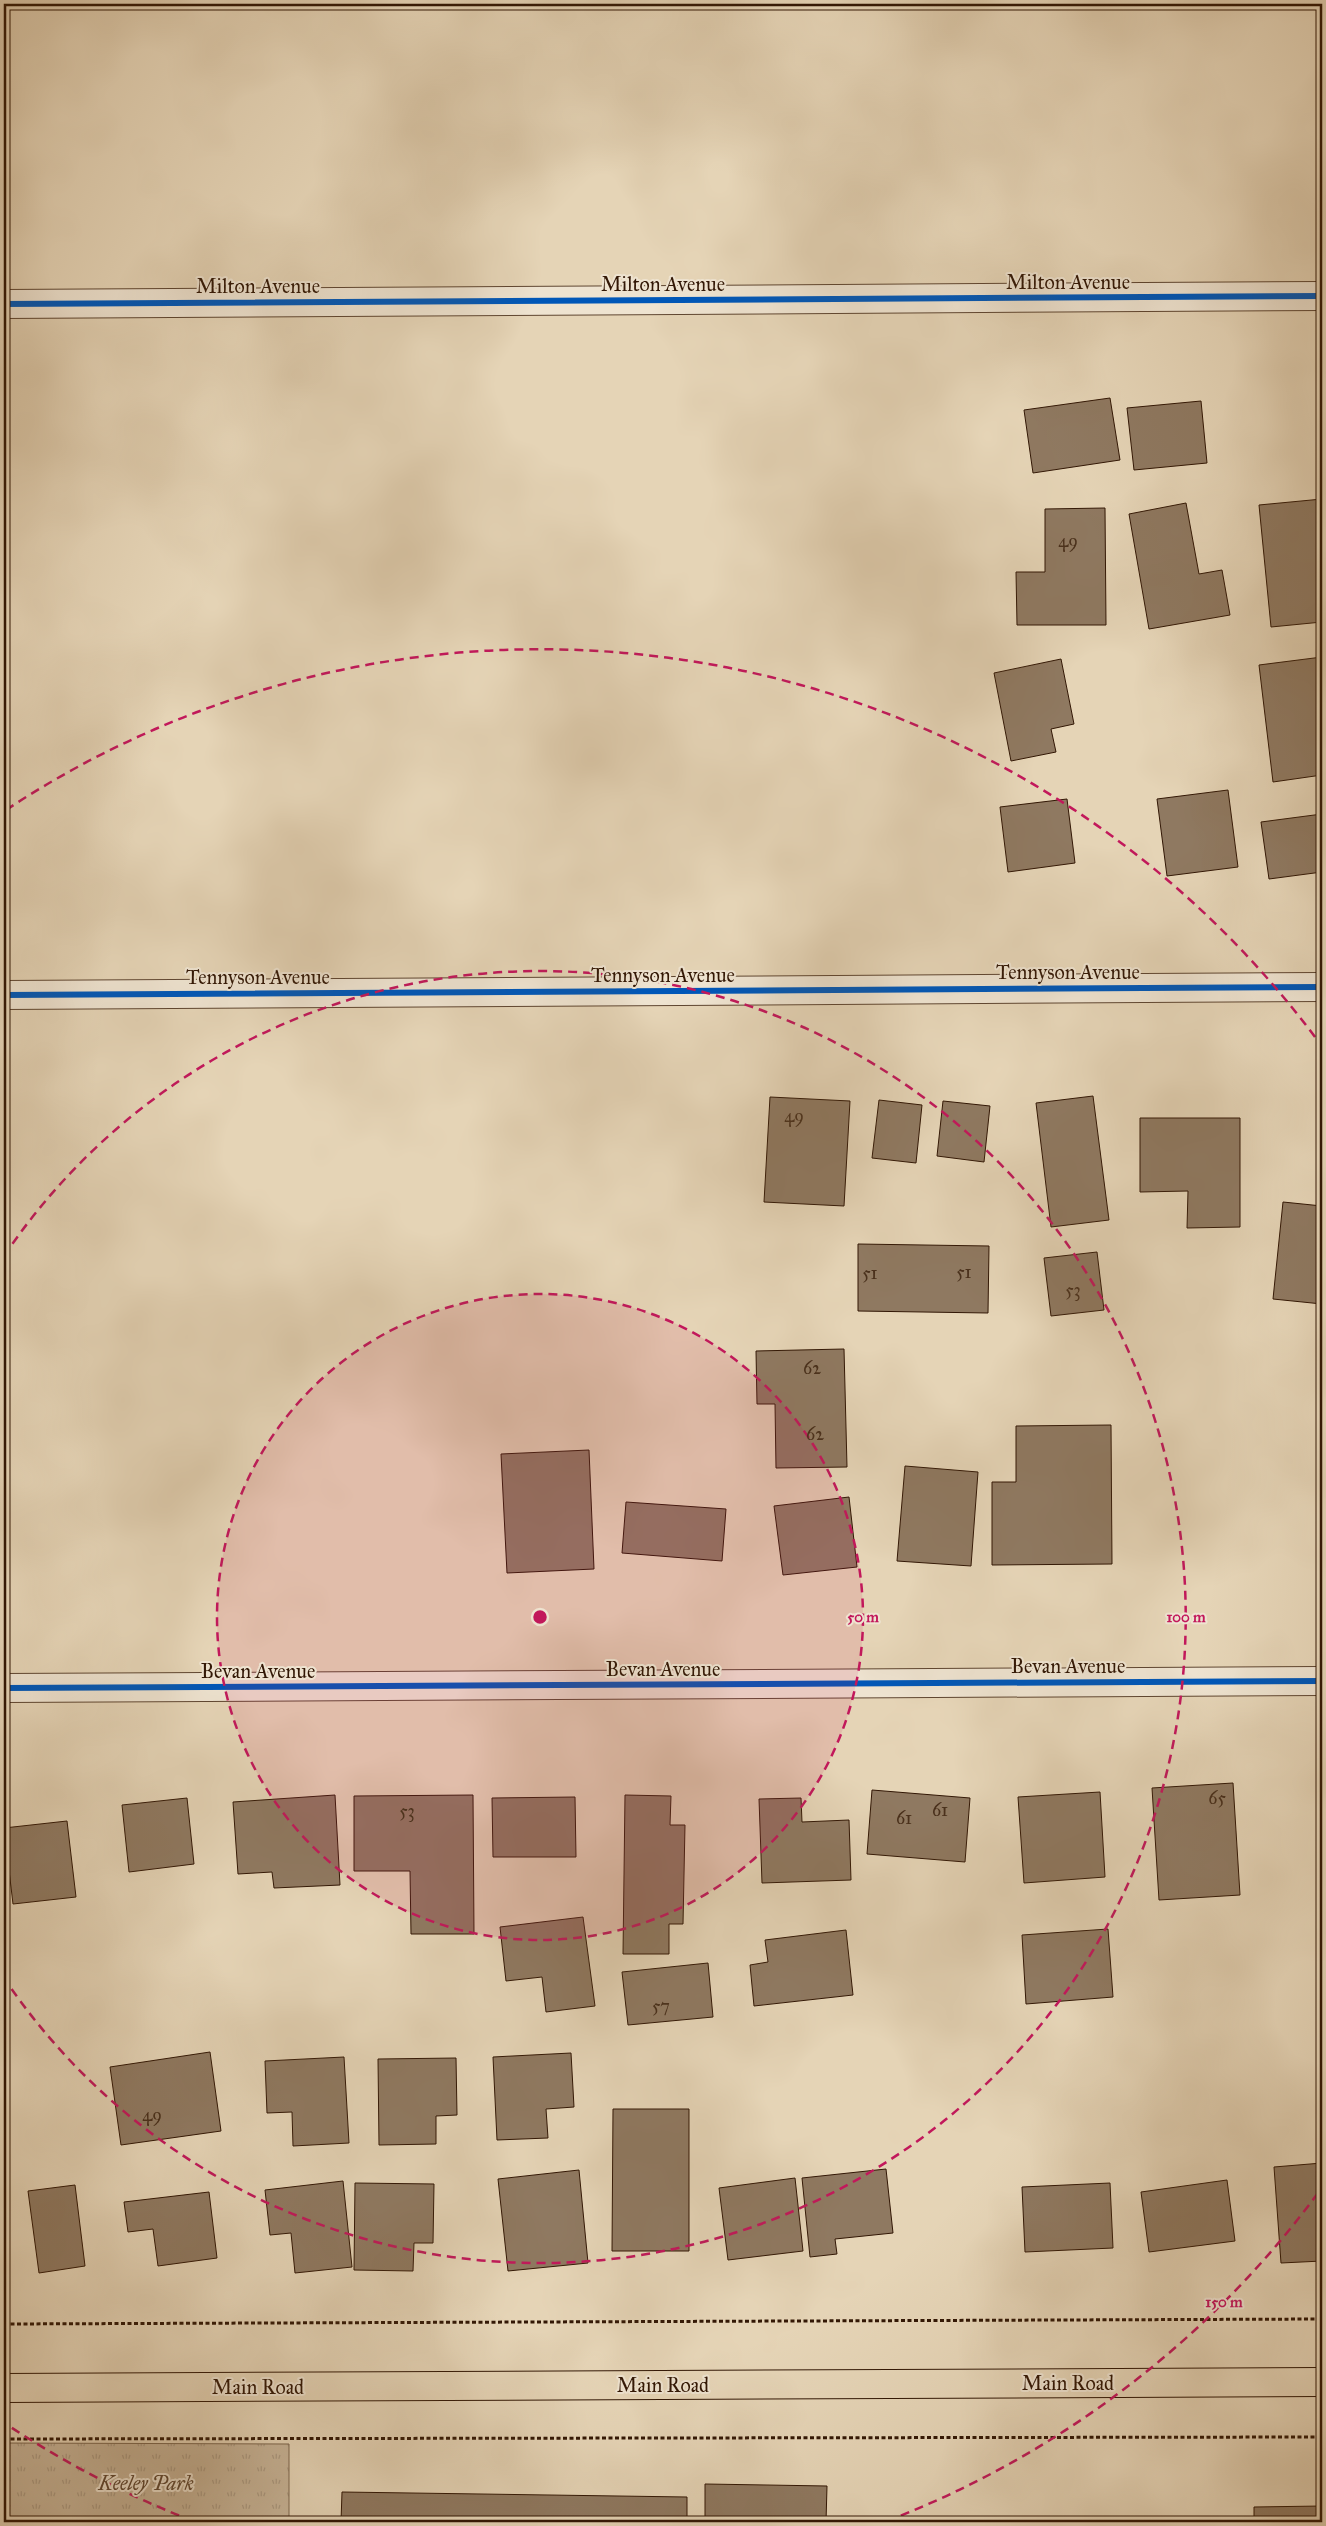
<svg xmlns="http://www.w3.org/2000/svg" width="1326" height="2526" viewBox="0 0 1326 2526" font-family="'IM FELL Great Primer',serif">
  <style>
    .park { fill: url(#park-tufts); stroke: #7c664e }
    .building { fill: #8f7961; stroke: #321705 }
    .lines { fill: none; stroke-linecap: round; stroke-linejoin: round }
    .minor-casing { stroke: #5f4631; stroke-width: 30 }
    .major-casing { stroke: #321705; stroke-width: 30 }
    .path { stroke: #321705; stroke-width: 3; stroke-dasharray: 4 2.5; stroke-linecap: butt }
    .minor { stroke: #eee3d0; stroke-width: 28 }
    .major { stroke: #e5d4b6; stroke-width: 28 }
    .cycleway-casing { stroke: #eee3d0; stroke-width: 9 }
    .cycleway { stroke: #0057b8; stroke-width: 6 }
    .ring { fill: none; stroke: #c2185b; stroke-width: 2.5; stroke-dasharray: 9 6 }
    .labels { text-anchor: middle; dominant-baseline: central; stroke-width: 4; stroke-linejoin: round; paint-order: stroke }
    .number-label { font-size: 18px; fill: #49301c }
    .street-label { font-size: 20px; fill: #321705; stroke: #eee3d0 }
    .park-label { font-size: 20px; font-style: italic; fill: #5f4631; stroke: #eee3d0 }
    .centre { fill: #c2185b; stroke: #eee3d0; stroke-width: 2.5 }
    .ring-label { font-size: 15px; text-anchor: middle; font-weight: bold; fill: #c2185b; stroke: #eee3d0; stroke-width: 4; stroke-linejoin: round; paint-order: stroke }
  </style>
  <defs>
    <pattern id="park-tufts" width="24" height="20" patternUnits="userSpaceOnUse" patternTransform="scale(1.25)"><rect width="24" height="20" fill="#c7b498"/><path d="M3 7l-1-3M5 7V3M7 7l1-3M15 17l-1-3M17 17v-4M19 17l1-3" fill="none" stroke="#ab9a82"/></pattern>
  </defs>
  <rect width="100%" height="100%" fill="#e5d4b6"/>
  <filter id="stains"><feTurbulence type="fractalNoise" baseFrequency=".004" numOctaves="4"/><feColorMatrix values="0 0 0 0 .2 0 0 0 0 .09 0 0 0 0 .02 0 0 0 .5 -.17"/></filter>
  <radialGradient id="worn" r=".72"><stop offset=".6" stop-color="#630" stop-opacity="0"/><stop offset="1" stop-color="#630" stop-opacity=".3"/></radialGradient>
  <!-- park -->
  <polygon class="park" points="4,2443 289,2444 289,2522 4,2522"/>
  <!-- building -->
  <g class="building">
    <polygon points="1110,398 1120,460 1033,473 1024,410"/>
    <polygon points="1201,401 1207,463 1134,470 1127,408"/>
    <polygon points="1322,499 1322,622 1271,627 1259,505"/>
    <polygon points="1186,503 1199,574 1222,570 1230,615 1149,629 1129,514"/>
    <polygon points="1105,508 1106,625 1017,625 1016,572 1045,572 1045,509"/>
    <polygon points="1322,657 1322,775 1273,782 1259,665"/>
    <polygon points="1061,659 1074,724 1051,729 1056,752 1011,761 994,673"/>
    <polygon points="1228,790 1238,867 1167,876 1157,799"/>
    <polygon points="1067,799 1075,863 1008,872 1000,807"/>
    <polygon points="1322,814 1322,872 1269,879 1261,822"/>
    <polygon points="1093,1096 1109,1220 1051,1227 1036,1103"/>
    <polygon points="770,1097 850,1101 844,1206 764,1202"/>
    <polygon points="879,1100 922,1105 916,1163 872,1158"/>
    <polygon points="943,1101 990,1106 984,1162 937,1156"/>
    <polygon points="1140,1118 1240,1118 1240,1227 1187,1228 1188,1191 1140,1192"/>
    <polygon points="1283,1202 1322,1206 1322,1304 1273,1299"/>
    <polygon points="858,1244 989,1246 988,1313 858,1311"/>
    <polygon points="1097,1252 1104,1310 1051,1316 1044,1258"/>
    <polygon points="844,1349 847,1467 776,1468 775,1404 757,1404 756,1351"/>
    <polygon points="1111,1425 1112,1564 992,1565 992,1482 1016,1482 1016,1426"/>
    <polygon points="589,1450 594,1569 507,1573 501,1454"/>
    <polygon points="905,1466 978,1472 971,1566 897,1561"/>
    <polygon points="849,1497 857,1567 783,1575 774,1506"/>
    <polygon points="626,1502 726,1509 722,1561 622,1553"/>
    <polygon points="1233,1783 1240,1895 1159,1900 1152,1788"/>
    <polygon points="872,1790 970,1798 965,1862 867,1854"/>
    <polygon points="1100,1792 1105,1877 1024,1883 1018,1797"/>
    <polygon points="335,1795 340,1885 274,1888 272,1872 238,1874 233,1802"/>
    <polygon points="473,1795 474,1934 411,1934 410,1871 354,1871 354,1796"/>
    <polygon points="625,1795 671,1796 670,1825 685,1825 683,1924 669,1924 669,1954 623,1954"/>
    <polygon points="575,1797 576,1857 493,1857 492,1798"/>
    <polygon points="187,1798 194,1864 129,1872 122,1805"/>
    <polygon points="801,1798 802,1822 849,1820 851,1880 762,1883 759,1799"/>
    <polygon points="67,1821 76,1897 13,1904 4,1828"/>
    <polygon points="583,1917 595,2006 546,2012 542,1977 506,1981 500,1927"/>
    <polygon points="1108,1929 1113,1997 1026,2004 1022,1935"/>
    <polygon points="846,1930 853,1995 754,2006 750,1965 768,1962 765,1940"/>
    <polygon points="708,1963 713,2017 628,2025 622,1972"/>
    <polygon points="210,2052 221,2131 121,2145 110,2067"/>
    <polygon points="571,2053 574,2107 546,2109 548,2138 497,2140 493,2057"/>
    <polygon points="344,2057 349,2143 293,2146 292,2112 267,2113 265,2061"/>
    <polygon points="456,2058 457,2115 436,2116 436,2144 379,2145 378,2059"/>
    <polygon points="613,2109 689,2109 689,2251 612,2251"/>
    <polygon points="1322,2163 1322,2261 1281,2263 1274,2167"/>
    <polygon points="886,2169 893,2233 835,2239 837,2254 810,2257 802,2178"/>
    <polygon points="579,2170 588,2263 508,2271 498,2179"/>
    <polygon points="795,2178 803,2251 728,2260 719,2188"/>
    <polygon points="1227,2180 1235,2241 1149,2252 1141,2192"/>
    <polygon points="343,2181 352,2267 295,2273 291,2233 270,2235 265,2190"/>
    <polygon points="355,2183 434,2184 433,2243 414,2243 413,2271 354,2270"/>
    <polygon points="1110,2183 1113,2248 1025,2252 1022,2187"/>
    <polygon points="75,2185 85,2266 39,2273 28,2191"/>
    <polygon points="209,2192 217,2258 158,2266 153,2229 128,2232 124,2202"/>
    <polygon points="4,2211 9,2267 4,2267"/>
    <polygon points="705,2484 827,2486 826,2522 705,2522"/>
    <polygon points="342,2492 687,2497 687,2522 341,2522"/>
    <polygon points="1322,2506 1322,2522 1254,2522 1254,2507"/>
  </g>
  <g class="lines">
    <!-- minor casing -->
    <g class="minor-casing">
      <g id="minor">
        <polyline points="4,304 1322,296"/>
        <polyline points="4,995 1322,987"/>
        <polyline points="4,1688 1322,1681"/>
      </g>
    </g>
    <!-- major casing -->
    <g class="major-casing">
      <polyline id="major" points="4,2388 1322,2382"/>
    </g>
    <!-- path -->
    <g class="path">
      <polyline points="4,2324 1322,2319"/>
      <polyline points="4,2439 1322,2437"/>
    </g>
    <!-- minor -->
    <use href="#minor" class="minor"/>
    <!-- major -->
    <use href="#major" class="major"/>
    <!-- cycleway casing -->
    <g class="cycleway-casing">
      <g id="cycleway">
        <polyline points="4,304 1322,296"/>
        <polyline points="4,995 1322,987"/>
        <polyline points="4,1688 1322,1681"/>
      </g>
    </g>
    <!-- cycleway -->
    <use href="#cycleway" class="cycleway"/>
  </g>
  <!-- distance rings -->
  <circle cx="540" cy="1617" r="323" fill="#c2185b" fill-opacity=".12"/>
  <g class="ring">
    <circle cx="540" cy="1617" r="323"/>
    <path d="M4 1256A646 646 0 1 1 4 1978"/>
    <path d="M1318 2193A968 968 0 0 1 887 2521M193 2521A968 968 0 0 1 6 2424M6 810A968 968 0 0 1 1318 1041"/>
  </g>
  <g class="labels">
    <!-- number labels -->
    <g class="number-label">
      <text x="1068" y="541">49</text>
      <text x="794" y="1116">49</text>
      <text x="964" y="1272">51</text>
      <text x="870" y="1273">51</text>
      <text x="1073" y="1290">53</text>
      <text x="812" y="1368">62</text>
      <text x="815" y="1434">62</text>
      <text x="1217" y="1798">65</text>
      <text x="940" y="1810">61</text>
      <text x="407" y="1811">53</text>
      <text x="904" y="1818">61</text>
      <text x="661" y="2006">57</text>
      <text x="152" y="2115">49</text>
    </g>
    <!-- street labels -->
    <g class="street-label">
      <text x="1068" y="282">Milton Avenue</text>
      <text x="663" y="284">Milton Avenue</text>
      <text x="258" y="286">Milton Avenue</text>
      <text x="1068" y="972">Tennyson Avenue</text>
      <text x="663" y="975">Tennyson Avenue</text>
      <text x="258" y="977">Tennyson Avenue</text>
      <text x="1068" y="1666">Bevan Avenue</text>
      <text x="663" y="1669">Bevan Avenue</text>
      <text x="258" y="1671">Bevan Avenue</text>
      <text x="1068" y="2383">Main Road</text>
      <text x="663" y="2385">Main Road</text>
      <text x="258" y="2387">Main Road</text>
    </g>
    <!-- park labels -->
    <g class="park-label">
      <text x="146" y="2483">Keeley Park</text>
    </g>
  </g>
  <circle cx="540" cy="1617" r="8" class="centre"/>
  <g class="ring-label">
    <text x="863" y="1622">50 m</text>
    <text x="1186" y="1622">100 m</text>
    <text x="1224" y="2307">150 m</text>
  </g>
  <!-- margin -->
  <rect width="1326" height="2526" fill="none" stroke="#e5d4b6" stroke-width="20"/>
  <rect x="5" y="5" width="1316" height="2516" fill="none" stroke="#321705" stroke-width="2.5"/>
  <rect x="10" y="10" width="1306" height="2506" fill="none" stroke="#321705"/>
  <rect width="100%" height="100%" filter="url(#stains)"/>
  <rect width="100%" height="100%" fill="url(#worn)"/>
</svg>
